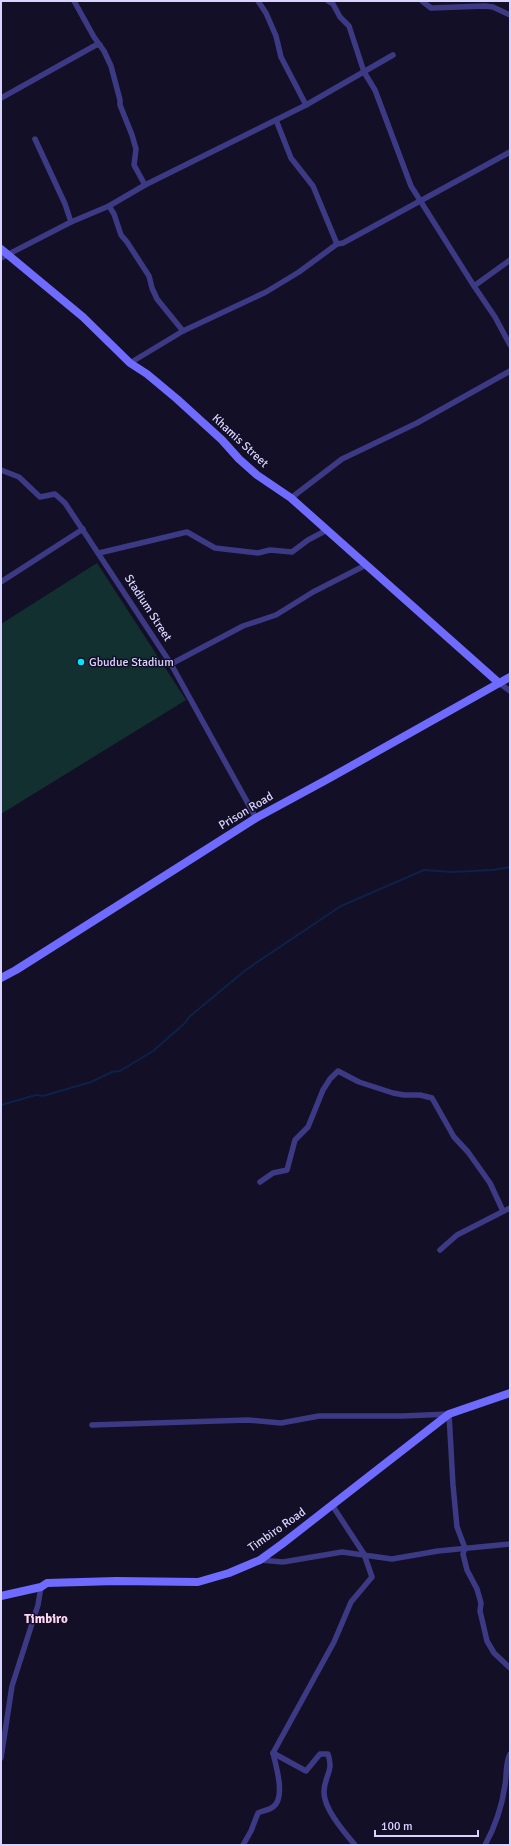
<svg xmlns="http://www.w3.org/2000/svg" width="511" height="1846" viewBox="0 0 511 1846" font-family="Signika,sans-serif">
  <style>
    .pitch { fill: #12302f }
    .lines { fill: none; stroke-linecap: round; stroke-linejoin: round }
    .stream { stroke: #0c2248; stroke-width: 2 }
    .street { stroke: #3d3a85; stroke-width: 5.5 }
    .secondary { stroke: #6f6bff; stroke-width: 8 }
    .poi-dot { fill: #00e5ff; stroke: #130f26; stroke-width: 1.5 }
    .labels { text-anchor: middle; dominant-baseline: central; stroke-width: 3; stroke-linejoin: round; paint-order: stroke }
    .street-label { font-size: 12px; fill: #d9d4ff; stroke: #130f26 }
    .poi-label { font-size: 12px; fill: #d9d4ff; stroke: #130f26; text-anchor: start }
    .neighbourhood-label { font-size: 13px; font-weight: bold; fill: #ffd6f0; stroke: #130f26 }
  </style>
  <rect width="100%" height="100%" fill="#130f26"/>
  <!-- pitch -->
  <polygon class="pitch" points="97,563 186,700 1,814 1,624"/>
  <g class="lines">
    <!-- stream -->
    <polyline class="stream" points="1,1105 36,1095 43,1096 91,1082 112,1072 120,1071 153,1051 185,1023 189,1017 247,969 341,906 424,870 451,872 493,870 510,867"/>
    <!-- street -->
    <g class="street">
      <polyline points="74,1 94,37 104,51 111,66 120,100 120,105 132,135 136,149 134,165 145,185"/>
      <polyline points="258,1 266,13 276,36 281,57 306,105"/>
      <polyline points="328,1 333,4 340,17 349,26 364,72 375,90 411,186 474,286 495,317 510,345"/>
      <polyline points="422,1 431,8 485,6 493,7 510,15"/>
      <polyline points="1,98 96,45 100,45"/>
      <polyline points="276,120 291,158 313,186 337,244"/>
      <polyline points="35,139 65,204 71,222"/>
      <polyline points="109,206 114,214 121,235 127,242 149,276 152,288 157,299 183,331"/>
      <polyline points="1,258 71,222 109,206 145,185 306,105 393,55"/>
      <polyline points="474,286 510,260"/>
      <polyline points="130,363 183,331 266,292 299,272 337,244 343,243 510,152"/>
      <polyline points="1,470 19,477 40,497 55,494 65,503 171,664 256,818"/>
      <polyline points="291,498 342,459 417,423 510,371"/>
      <polyline points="99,553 187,532 215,548 258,553 270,550 292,552 308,540 327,530"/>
      <polyline points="1,582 83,529"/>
      <polyline points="171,664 243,626 276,615 313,592 366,565"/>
      <polyline points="499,683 510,691"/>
      <polyline points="260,1182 273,1173 287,1170 295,1140 308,1127 323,1090 330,1079 338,1071 359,1082 393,1093 404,1095 420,1095 432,1098 454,1137 468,1152 490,1183 503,1211"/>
      <polyline points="440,1250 457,1235 510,1208"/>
      <polyline points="92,1425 248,1420 281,1423 319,1416 403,1416 449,1414 453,1485 457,1527 465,1548 463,1554 467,1570 477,1589 481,1603 480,1611 487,1641 494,1653 510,1668"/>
      <polyline points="260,1560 283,1562 342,1552 392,1559 438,1551 510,1544"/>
      <path d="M273 1753 306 1771 320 1754H328C334 1772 325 1774 324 1791 323 1808 344 1832 355 1845"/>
      <polyline points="1,1758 12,1686 38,1605 41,1587"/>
      <path d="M243 1845 251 1831 258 1813C262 1811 269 1810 273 1807 286 1798 276 1766 273 1753L334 1642 351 1602 372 1577 364 1554 332 1505"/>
      <path d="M485 1845C495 1827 502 1806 505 1785 507 1774 505 1764 510 1754"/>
    </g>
    <!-- secondary -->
    <g class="secondary">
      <polyline points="1,249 83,317 130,363 147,374 177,399 222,440 239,459 257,475 291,498 499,683"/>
      <polyline points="1,978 16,970 256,818 328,779 510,677"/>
      <polyline points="1,1596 41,1587 47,1583 116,1581 198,1582 229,1573 260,1560 282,1544 449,1414 510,1393"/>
    </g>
  </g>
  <!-- markers -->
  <circle class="poi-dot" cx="81" cy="662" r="4"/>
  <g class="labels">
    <!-- street labels -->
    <g class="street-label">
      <text transform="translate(240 441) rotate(43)">Khamis Street</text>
      <text transform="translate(148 608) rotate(57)">Stadium Street</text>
      <text transform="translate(246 811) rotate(-31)">Prison Road</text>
      <text transform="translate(277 1530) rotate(-35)">Timbiro Road</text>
    </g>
    <!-- poi labels -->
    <g class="poi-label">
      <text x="89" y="662">Gbudue Stadium</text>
    </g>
    <!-- neighbourhood labels -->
    <g class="neighbourhood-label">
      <text x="46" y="1619">Timbiro</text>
    </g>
  </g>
  <!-- border -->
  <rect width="511" height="1846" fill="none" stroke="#d9d4ff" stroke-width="4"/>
  <!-- scale -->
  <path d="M375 1830v6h103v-6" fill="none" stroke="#d9d4ff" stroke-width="2"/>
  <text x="381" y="1830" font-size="12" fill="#d9d4ff" stroke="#130f26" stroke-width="3" paint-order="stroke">100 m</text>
</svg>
